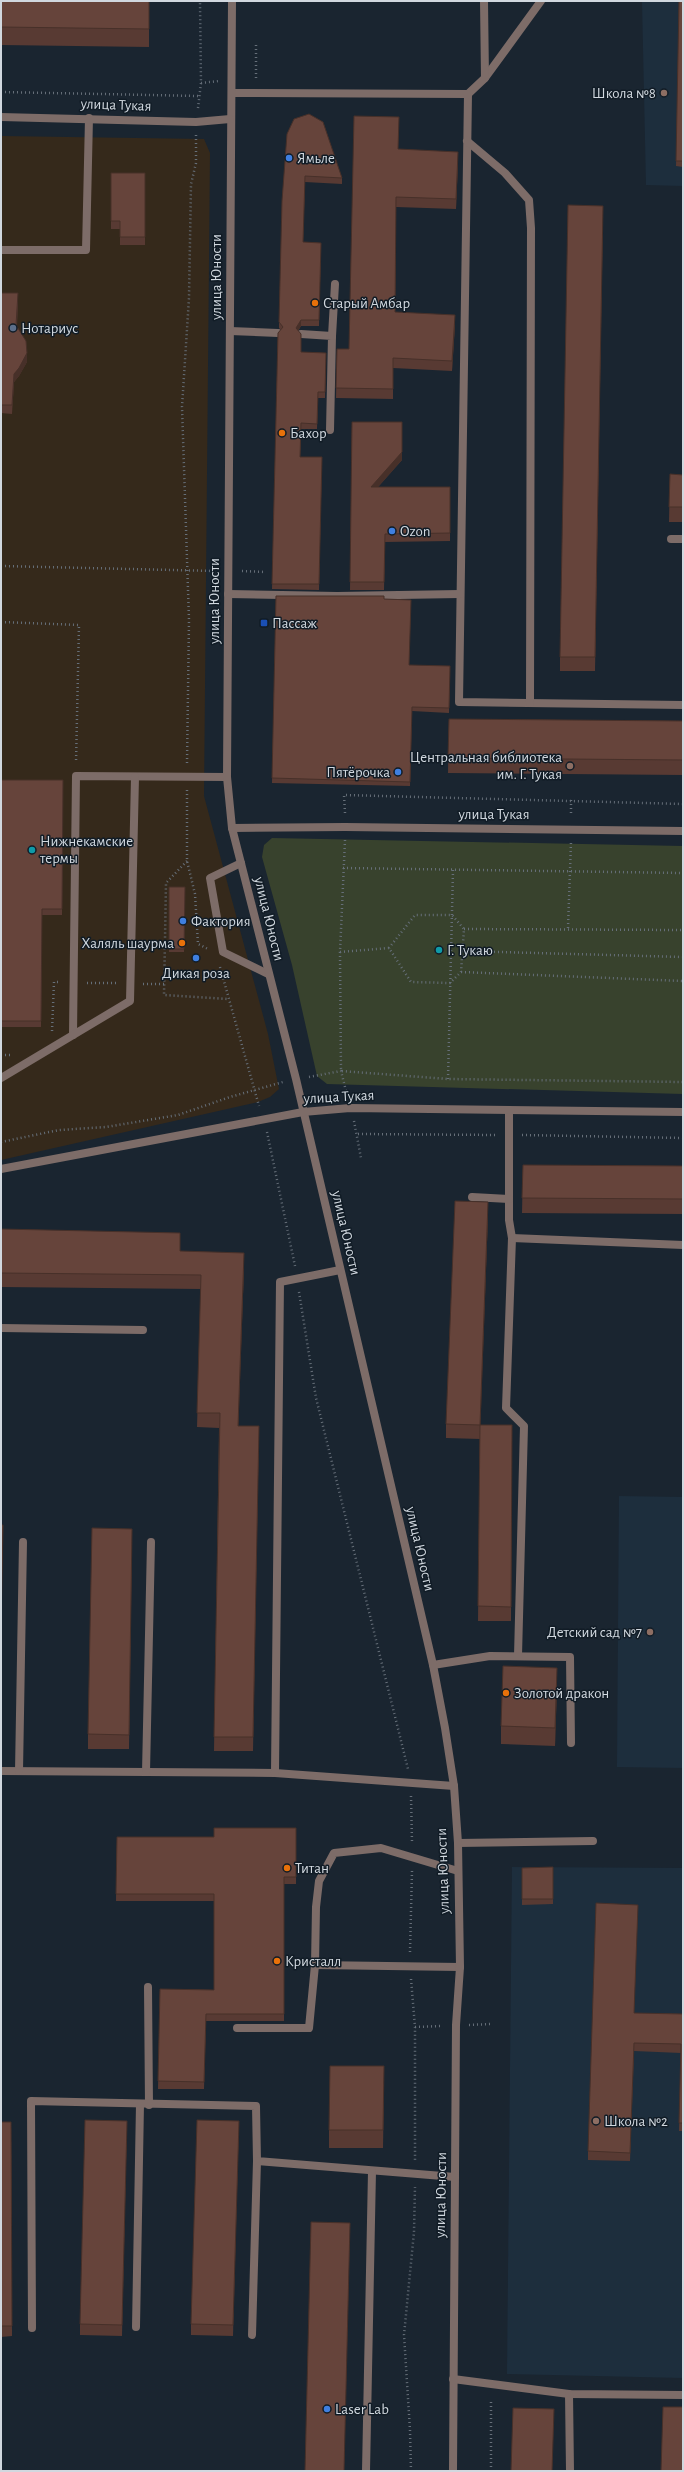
<svg xmlns="http://www.w3.org/2000/svg" width="684" height="2472" viewBox="0 0 684 2472" font-family="'Alegreya Sans',sans-serif">
  <style>
    .commercial { fill: #35291b }
    .built { fill: #1d2e3d }
    .green { fill: #38422d }
    .lines { fill: none; stroke-linecap: round; stroke-linejoin: round }
    .path { stroke: #666f79; stroke-width: 2.5; stroke-dasharray: 1 3; stroke-linecap: butt }
    .service { stroke: #7d6c68; stroke-width: 8 }
    .tertiary { stroke: #7d6c68; stroke-width: 8 }
    .wall { fill: #583a33 }
    .shaded-wall { fill: #473029 }
    .building { fill: #66443b; stroke: #473029 }
    .education-dot { fill: #8d6e63; stroke: #111c26; stroke-width: 1.5 }
    .shop-dot { fill: #3f7fe0; stroke: #111c26; stroke-width: 1.5 }
    .food-dot { fill: #e8710a; stroke: #111c26; stroke-width: 1.5 }
    .service-dot { fill: #5c6f8a; stroke: #111c26; stroke-width: 1.5 }
    .transit-dot { fill: #1a4fb4; stroke: #111c26; stroke-width: 1.5 }
    .culture-dot { fill: #0f9aa8; stroke: #111c26; stroke-width: 1.5 }
    .labels { text-anchor: middle; dominant-baseline: central; stroke-width: 3; stroke-linejoin: round; paint-order: stroke }
    .poi-label { font-size: 15px; fill: #d1d8df; stroke: #111c26; text-anchor: start }
    .street-label { font-size: 15px; fill: #d1d8df; stroke: #111c26 }
  </style>
  <rect width="100%" height="100%" fill="#1a2530"/>
  <!-- commercial -->
  <polygon class="commercial" points="1,136 204,139 210,153 204,796 268,1034 279,1089 270,1097 258,1102 1,1160"/>
  <!-- built -->
  <g class="built">
    <polygon points="642,1 683,1 683,186 646,185"/>
    <polygon points="619,1496 683,1497 683,1768 617,1767"/>
    <polygon points="512,1867 683,1868 683,2378 507,2374"/>
  </g>
  <!-- green -->
  <polygon class="green" points="272,838 683,846 683,1094 327,1084 317,1076 292,965 262,857 264,845"/>
  <g class="lines">
    <!-- path -->
    <g class="path">
      <polyline points="256,78 256,42"/>
      <polyline points="201,83 219,81"/>
      <polyline points="1,92 199,96"/>
      <polyline points="198,108 201,83 200,1"/>
      <polyline points="1,566 215,571"/>
      <polyline points="242,571 265,572"/>
      <polyline points="1,622 79,625 76,763"/>
      <polyline points="187,763 189,620 182,407 189,298 191,184 196,163 196,135"/>
      <polyline points="187,790 187,861 195,894 198,944 208,949"/>
      <polyline points="571,800 571,815"/>
      <polyline points="345,813 344,795 683,804"/>
      <polyline points="345,840 340,952 341,1071 448,1079 683,1082"/>
      <polyline points="187,861 166,883 164,995 228,999"/>
      <polyline points="343,868 683,873"/>
      <polyline points="568,928 571,842"/>
      <polyline points="464,929 683,930"/>
      <polyline points="462,951 683,957"/>
      <polyline points="340,952 389,948 411,982 450,983 461,972 464,929 452,915 415,915 389,948"/>
      <polyline points="220,967 259,1106"/>
      <polyline points="461,972 683,981"/>
      <polyline points="87,983 118,983"/>
      <polyline points="143,984 164,984"/>
      <polyline points="52,1031 54,982 60,982"/>
      <polyline points="1,1055 11,1055"/>
      <polyline points="309,1077 341,1071 347,1095"/>
      <polyline points="448,1079 453,870"/>
      <polyline points="354,1121 361,1158"/>
      <polyline points="267,1132 295,1266"/>
      <polyline points="358,1134 497,1135"/>
      <polyline points="522,1135 683,1138"/>
      <polyline points="1,1142 59,1130 106,1127 178,1115 230,1097 283,1082"/>
      <polyline points="299,1292 316,1398 408,1769"/>
      <polyline points="411,1796 412,1842"/>
      <polyline points="410,1952 412,1871"/>
      <polyline points="411,1979 415,2027 415,2160"/>
      <polyline points="469,2025 490,2024"/>
      <polyline points="415,2027 442,2026"/>
      <polyline points="411,2471 410,2430 404,2335 414,2232 415,2187"/>
      <polyline points="491,2471 491,2402"/>
    </g>
    <!-- service -->
    <g class="service">
      <polyline points="485,78 541,1"/>
      <polyline points="232,93 468,94 459,702 683,705"/>
      <polyline points="468,94 485,78 484,1"/>
      <polyline points="467,141 505,173 529,200 531,228 530,703"/>
      <polyline points="1,250 86,250 89,118"/>
      <polyline points="230,331 278,333"/>
      <polyline points="301,334 332,336 330,430"/>
      <polyline points="332,336 335,284"/>
      <polyline points="671,539 683,539"/>
      <polyline points="228,594 337,596 460,594"/>
      <polyline points="241,863 210,878 223,952 268,974"/>
      <polyline points="73,1035 76,776 227,777"/>
      <polyline points="1,1078 130,1001 135,777"/>
      <polyline points="509,1110 509,1220 512,1238 506,1408 524,1426 518,1656"/>
      <polyline points="472,1197 509,1199"/>
      <polyline points="512,1238 683,1245"/>
      <polyline points="1,1328 143,1330"/>
      <polyline points="433,1665 490,1656 570,1657 571,1743"/>
      <polyline points="1,1771 275,1773 454,1786"/>
      <polyline points="19,1771 23,1542"/>
      <polyline points="146,1772 151,1542"/>
      <polyline points="275,1773 280,1282 340,1270"/>
      <polyline points="458,1843 593,1841"/>
      <polyline points="458,1871 381,1848 334,1853 319,1881 316,1907 315,1965 460,1967"/>
      <polyline points="148,1987 149,2105"/>
      <polyline points="237,2028 309,2028 315,1965"/>
      <polyline points="136,2327 140,2104"/>
      <polyline points="32,2328 31,2101 256,2106 257,2161 455,2177"/>
      <polyline points="252,2335 257,2161"/>
      <polyline points="453,2379 569,2394 683,2395"/>
      <polyline points="569,2394 570,2471"/>
      <polyline points="366,2471 372,2171"/>
    </g>
    <!-- tertiary -->
    <g class="tertiary">
      <polyline points="232,1 227,777 232,828 296,1079 433,1665 445,1728 454,1786 458,1843 460,1967 456,2025 453,2471"/>
      <polyline points="1,117 196,122 230,119"/>
      <polyline points="232,828 345,827 683,831"/>
      <polyline points="1,1169 303,1112 350,1108 683,1112"/>
    </g>
  </g>
  <!-- wall -->
  <g class="wall">
    <polygon points="1,1 149,1 149,47 1,45"/>
    <polygon points="679,1 683,1 683,167 676,166"/>
    <polygon points="309,114 342,178 342,184 305,182 303,242 321,243 319,326 301,326 298,331 301,352 326,353 325,398 318,398 317,429 301,429 300,457 322,457 319,590 272,589 278,333 281,330 279,328 279,322"/>
    <polygon points="398,149 458,162 456,209 396,207 395,312 455,325 452,371 393,368 393,399 336,398 337,349 349,349"/>
    <polygon points="111,173 145,173 145,245 120,245 120,229 111,229"/>
    <polygon points="603,220 595,671 560,671 560,657"/>
    <polygon points="1,293 18,302 17,326 27,362 19,376 14,382 12,414 1,413"/>
    <polygon points="352,422 402,460 378,487 450,487 450,541 385,542 384,590 350,590"/>
    <polygon points="670,474 683,475 683,522 669,522"/>
    <polygon points="276,596 384,599 409,665 450,670 449,713 412,711 410,786 272,783"/>
    <polygon points="449,719 683,721 683,775 448,773"/>
    <polygon points="1,780 63,780 62,915 42,915 41,1027 1,1027"/>
    <polygon points="169,887 185,887 184,952 169,952"/>
    <polygon points="523,1165 683,1166 683,1214 522,1213"/>
    <polygon points="488,1216 480,1425 512,1425 511,1621 478,1621 480,1439 446,1438 446,1424"/>
    <polygon points="1,1229 180,1251 244,1268 238,1426 259,1426 253,1751 214,1751 219,1428 197,1427 201,1289 1,1287"/>
    <polygon points="132,1543 129,1749 88,1749 88,1734"/>
    <polygon points="557,1686 555,1746 501,1744 501,1726"/>
    <polygon points="296,1828 296,1884 284,1884 284,2021 206,2021 204,2089 158,2089 160,1989 214,1990 214,1901 116,1901 117,1837 214,1837"/>
    <polygon points="553,1867 553,1904 522,1905 522,1868"/>
    <polygon points="683,2003 683,2131 679,2131 681,2053 634,2051 630,2161 588,2160 588,2151 635,2013 683,2014"/>
    <polygon points="384,2084 383,2148 329,2148 329,2130"/>
    <polygon points="127,2121 122,2336 80,2335 80,2324"/>
    <polygon points="239,2121 233,2336 191,2335 191,2324"/>
    <polygon points="1,2122 11,2122 12,2336 1,2337"/>
  </g>
  <!-- shaded-wall -->
  <g class="shaded-wall">
    <polygon points="458,152 458,162 456,209 456,199"/>
    <polygon points="455,315 455,325 452,371 452,361"/>
    <polygon points="301,320 301,326 296,334 296,328"/>
    <polygon points="27,353 27,362 19,376 14,382 12,414 14,374"/>
    <polygon points="402,422 402,460 371,495 371,487"/>
    <polygon points="488,1202 488,1216 480,1439 480,1425"/>
    <polygon points="244,1253 244,1268 238,1440 238,1426"/>
    <polygon points="557,1668 557,1686 555,1746 555,1728"/>
  </g>
  <!-- building -->
  <g class="building">
    <polygon points="1,1 149,1 149,29 1,27"/>
    <polygon points="679,1 683,1 683,161 676,161"/>
    <polygon points="309,114 323,122 342,178 305,176 303,242 321,243 319,320 301,320 296,328 301,334 301,352 326,353 325,392 318,392 317,424 301,423 300,457 322,457 319,584 272,584 278,333 283,327 279,322 282,201 287,134 294,119"/>
    <polygon points="354,116 399,117 398,149 458,152 456,199 396,197 395,312 455,315 452,361 393,358 393,389 336,388 337,349 349,349"/>
    <polygon points="111,173 145,173 145,237 120,237 120,221 111,221"/>
    <polygon points="568,205 603,206 595,657 560,657"/>
    <polygon points="1,293 18,293 16,325 26,341 27,353 19,368 14,374 12,405 1,405"/>
    <polygon points="352,422 402,422 402,452 371,487 450,487 450,533 385,534 384,582 350,582"/>
    <polygon points="670,474 683,475 683,507 669,507"/>
    <polygon points="276,596 384,596 384,599 411,600 409,665 450,666 449,708 412,707 410,782 272,778"/>
    <polygon points="449,719 683,721 683,760 448,758"/>
    <polygon points="1,780 63,780 62,909 42,909 41,1021 1,1021"/>
    <polygon points="169,887 185,887 184,949 169,949"/>
    <polygon points="523,1165 683,1166 683,1199 522,1198"/>
    <polygon points="455,1201 488,1202 480,1425 446,1424"/>
    <polygon points="1,1229 180,1233 180,1251 244,1253 238,1426 259,1426 253,1737 214,1737 220,1413 197,1413 201,1275 1,1273"/>
    <polygon points="480,1425 512,1425 511,1607 478,1606"/>
    <polygon points="1,1525 3,1525 1,1624"/>
    <polygon points="92,1528 132,1529 129,1735 88,1734"/>
    <polygon points="503,1666 557,1668 555,1728 501,1726"/>
    <polygon points="214,1828 296,1828 296,1877 284,1877 284,2014 206,2014 204,2082 158,2081 160,1989 214,1990 214,1894 116,1894 117,1837 214,1837"/>
    <polygon points="553,1867 553,1899 522,1899 522,1868"/>
    <polygon points="596,1903 638,1905 634,2013 683,2014 683,2003 683,2123 679,2123 681,2044 634,2043 630,2153 588,2151"/>
    <polygon points="330,2066 384,2066 383,2130 329,2130"/>
    <polygon points="85,2120 127,2121 122,2325 80,2324"/>
    <polygon points="197,2120 239,2121 233,2325 191,2324"/>
    <polygon points="1,2122 11,2122 12,2326 1,2326"/>
    <polygon points="311,2222 350,2223 344,2471 305,2471"/>
    <polygon points="663,2407 683,2407 683,2471 661,2471"/>
    <polygon points="513,2408 554,2409 552,2471 511,2471"/>
  </g>
  <!-- markers -->
  <g class="education-dot">
    <circle cx="664" cy="93" r="4"/>
    <circle cx="570" cy="766" r="4"/>
    <circle cx="650" cy="1632" r="4"/>
    <circle cx="596" cy="2121" r="4"/>
  </g>
  <g class="shop-dot">
    <circle cx="289" cy="158" r="4"/>
    <circle cx="392" cy="531" r="4"/>
    <circle cx="398" cy="772" r="4"/>
    <circle cx="183" cy="921" r="4"/>
    <circle cx="196" cy="958" r="4"/>
    <circle cx="327" cy="2409" r="4"/>
  </g>
  <g class="food-dot">
    <circle cx="315" cy="303" r="4"/>
    <circle cx="282" cy="433" r="4"/>
    <circle cx="182" cy="943" r="4"/>
    <circle cx="506" cy="1693" r="4"/>
    <circle cx="287" cy="1868" r="4"/>
    <circle cx="277" cy="1961" r="4"/>
  </g>
  <circle class="service-dot" cx="13" cy="328" r="4"/>
  <rect class="transit-dot" x="260" y="619" width="8" height="8" rx="2"/>
  <g class="culture-dot">
    <circle cx="32" cy="850" r="4"/>
    <circle cx="439" cy="950" r="4"/>
  </g>
  <g class="labels">
    <!-- poi labels -->
    <g class="poi-label">
      <text x="656" y="93" text-anchor="end">Школа №8</text>
      <text x="297" y="158">Ямьле</text>
      <text x="323" y="303">Старый Амбар</text>
      <text x="21" y="328">Нотариус</text>
      <text x="290" y="433">Бахор</text>
      <text x="400" y="531">Ozon</text>
      <text x="272" y="623">Пассаж</text>
      <text x="562" y="757" text-anchor="end">Центральная библиотека<tspan x="562" dy="17">им. Г. Тукая</tspan></text>
      <text x="390" y="772" text-anchor="end">Пятёрочка</text>
      <text x="40" y="841">Нижнекамские<tspan x="40" dy="17">термы</tspan></text>
      <text x="191" y="921">Фактория</text>
      <text x="174" y="943" text-anchor="end">Халяль шаурма</text>
      <text x="447" y="950">Г. Тукаю</text>
      <text x="196" y="973" text-anchor="middle">Дикая роза</text>
      <text x="642" y="1632" text-anchor="end">Детский сад №7</text>
      <text x="514" y="1693">Золотой дракон</text>
      <text x="295" y="1868">Титан</text>
      <text x="285" y="1961">Кристалл</text>
      <text x="604" y="2121">Школа №2</text>
      <text x="335" y="2409">Laser Lab</text>
    </g>
    <!-- street labels -->
    <g class="street-label">
      <text transform="translate(116 105) rotate(2)">улица Тукая</text>
      <text transform="translate(216 277) rotate(-90)">улица Юности</text>
      <text transform="translate(214 601) rotate(-90)">улица Юности</text>
      <text x="494" y="814">улица Тукая</text>
      <text transform="translate(269 919) rotate(76)">улица Юности</text>
      <text transform="translate(339 1097) rotate(-3)">улица Тукая</text>
      <text transform="translate(346 1233) rotate(77)">улица Юности</text>
      <text transform="translate(420 1549) rotate(77)">улица Юности</text>
      <text transform="translate(443 1871) rotate(-92)">улица Юности</text>
      <text transform="translate(441 2195) rotate(-89)">улица Юности</text>
    </g>
  </g>
  <!-- border -->
  <rect width="684" height="2472" fill="none" stroke="#d1d8df" stroke-width="4"/>
</svg>
